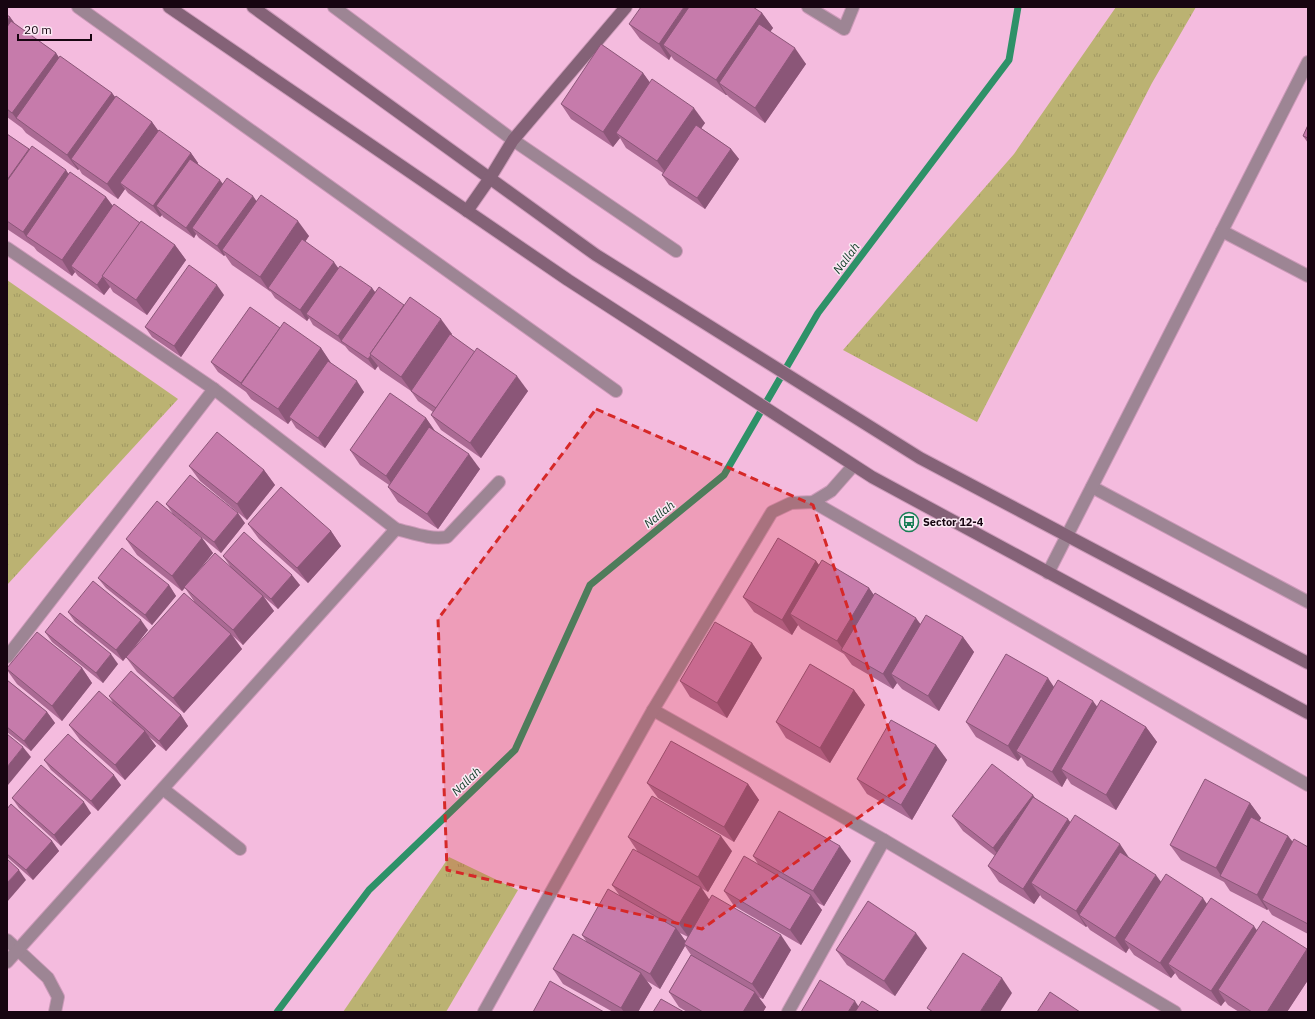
<svg xmlns="http://www.w3.org/2000/svg" width="1315" height="1019" viewBox="0 0 1315 1019" font-family="'IBM Plex Sans',sans-serif">
  <style>
    .park { fill: url(#park-tufts) }
    .lines { fill: none; stroke-linecap: round; stroke-linejoin: round }
    .stream { stroke: #2e9168; stroke-width: 7 }
    .lane-casing { stroke: #cc9ab9; stroke-width: 14 }
    .street-casing { stroke: #cc9ab9; stroke-width: 14 }
    .secondary-casing { stroke: #cc9ab9; stroke-width: 14 }
    .lane { stroke: #9d8594; stroke-width: 12 }
    .street { stroke: #9d8594; stroke-width: 12 }
    .secondary { stroke: #846277; stroke-width: 12 }
    .wall { fill: #aa6a93; fill-rule: evenodd }
    .shaded-wall { fill: #8b5678 }
    .building { fill: #c67bab; stroke: #8b5678 }
    .marked { fill: #d62828; fill-opacity: 0.2; stroke: #d62828; stroke-width: 3; stroke-dasharray: 8 5; stroke-linejoin: round }
    .labels { text-anchor: middle; dominant-baseline: central; stroke-width: 3; stroke-linejoin: round; paint-order: stroke }
    .poi-label { font-size: 11px; font-weight: bold; fill: #170511; stroke: #fbe9f4; text-anchor: start }
    .water-label { font-size: 12px; font-style: italic; fill: #18412e; stroke: #fbe9f4 }
  </style>
  <defs>
    <pattern id="park-tufts" width="24" height="20" patternUnits="userSpaceOnUse"><rect width="24" height="20" fill="#bbb272"/><path d="M3 7l-1-3M5 7V3M7 7l1-3M15 17l-1-3M17 17v-4M19 17l1-3" fill="none" stroke="#a09862"/></pattern>
  </defs>
  <rect width="100%" height="100%" fill="#f4bbde"/>
  <!-- park -->
  <g class="park">
    <polygon points="1116,7 1196,7 1152,83 977,422 843,350 1014,154"/>
    <polygon points="7,280 178,399 7,585"/>
    <polygon points="449,857 518,890 446,1012 343,1012"/>
  </g>
  <g class="lines">
    <!-- stream -->
    <polyline class="stream" points="277,1012 369,890 515,750 590,585 724,475 818,313 1009,60 1018,7"/>
    <!-- lane casing -->
    <g class="lane-casing">
      <polyline id="lane" points="18,950 48,978 58,997 55,1012"/>
    </g>
    <!-- street casing -->
    <g class="street-casing">
      <g id="street">
        <polyline points="78,7 616,391"/>
        <polyline points="334,7 513,140 676,251"/>
        <polyline points="808,7 844,29 853,7"/>
        <polyline points="1222,231 1308,276"/>
        <path d="M7 248 214 389 396 529C413 533 430 540 447 537L499 482"/>
        <polyline points="1092,487 1308,602"/>
        <polyline points="813,502 1308,785"/>
        <polyline points="1048,573 1308,62"/>
        <polyline points="7,657 214,389"/>
        <polyline points="653,710 884,840 1175,1012"/>
        <polyline points="163,789 240,849"/>
        <polyline points="7,940 18,950"/>
        <polyline points="7,962 396,529"/>
        <polyline points="484,1012 653,710 772,512 791,503 813,502 831,491 853,466"/>
        <polyline points="788,1012 884,840"/>
      </g>
    </g>
    <!-- secondary casing -->
    <g class="secondary-casing">
      <g id="secondary">
        <polyline points="169,7 568,280 872,477 1308,713"/>
        <polyline points="253,7 596,255 920,458 1308,663"/>
        <polyline points="467,211 490,178 513,140 626,7"/>
      </g>
    </g>
    <!-- lane -->
    <use href="#lane" class="lane"/>
    <!-- street -->
    <use href="#street" class="street"/>
    <!-- secondary -->
    <use href="#secondary" class="secondary"/>
  </g>
  <!-- wall -->
  <g class="wall">
    <polygon points="762,13 773,28 770,31 806,64 765,123 730,98 727,95 726,95 674,60 671,56 669,60 640,39 629,24"/>
    <polygon points="7,15 10,17 15,24 56,53 59,58 112,93 115,97 152,122 158,131 191,153 198,163 198,164 223,184 256,201 309,236 305,242 338,268 372,288 375,292 404,305 452,334 451,335 528,391 481,458 441,430 431,415 433,412 418,401 411,391 380,370 378,366 375,370 349,351 345,346 313,325 309,318 307,321 275,298 271,292 232,265 225,255 224,256 199,238 196,234 194,238 163,217 162,215 160,217 128,193 125,189 118,199 82,174 79,169 78,170 26,133 22,128 7,117"/>
    <polygon points="643,73 650,83 705,123 701,128 731,149 739,159 705,209 669,185 662,175 663,173 626,148 620,138 613,147 571,119 561,104"/>
    <polygon points="1308,125 1308,143 1303,136"/>
    <polygon points="7,134 29,149 106,197 113,206 175,245 186,260 147,315 113,292 110,287 104,295 78,276 75,272 72,276 37,251 34,247 7,229"/>
    <polygon points="224,295 181,357 152,337 145,327"/>
    <polygon points="280,328 321,348 331,363 364,392 325,448 296,428 291,420 288,424 251,399 246,392 218,372 211,362"/>
    <polygon points="426,418 435,431 480,469 438,529 398,502 388,487 389,485 360,465 350,450"/>
    <polygon points="189,466 264,470 275,485 247,520 200,481"/>
    <polygon points="166,504 245,523 221,553 173,514"/>
    <polygon points="248,524 331,531 341,546 308,583 259,539"/>
    <polygon points="202,538 213,553 195,575 230,566 223,556 300,585 278,609 264,597 274,611 243,645 233,636 242,649 184,713 137,672 126,657 123,661 75,622 68,612 148,630 128,656 194,601 185,588 182,591 137,555 126,539"/>
    <polygon points="816,561 819,565 869,588 874,595 921,624 963,637 974,652 939,711 902,689 897,683 893,689 852,665 844,654 801,629 798,625 792,635 754,612 743,597"/>
    <polygon points="98,578 169,585 176,596 152,625 106,588"/>
    <polygon points="45,632 118,664 103,683 52,642"/>
    <polygon points="752,643 762,658 727,718 690,697 680,681"/>
    <polygon points="82,668 92,683 62,721 17,684 7,670"/>
    <polygon points="7,680 47,712 55,723 31,751 7,732"/>
    <polygon points="1054,687 1097,707 1146,727 1157,742 1116,810 1071,784 1067,778 1062,787 1027,766 1021,757 1018,761 976,737 966,722"/>
    <polygon points="854,690 865,705 830,763 786,738 776,722"/>
    <polygon points="109,696 181,715 188,726 166,751 147,735 156,746 125,780 80,740 69,725 113,703"/>
    <polygon points="936,745 947,760 912,820 867,794 857,779"/>
    <polygon points="44,760 121,785 98,811 51,770"/>
    <polygon points="647,783 748,784 759,800 734,842 658,798"/>
    <polygon points="12,798 91,813 61,846 19,808"/>
    <polygon points="1035,798 1070,822 1130,859 1161,882 1207,904 1257,930 1308,950 1308,980 1287,1012 1239,1012 1228,1005 1225,1001 1221,1006 1179,979 1175,973 1171,978 1134,955 1129,948 1126,953 1090,930 1087,926 1086,927 1042,898 1040,895 1034,904 999,882 988,866 995,856 963,831 952,816"/>
    <polygon points="1250,803 1261,818 1259,821 1288,836 1293,842 1308,847 1308,934 1272,915 1268,909 1267,910 1230,891 1224,882 1181,860 1170,845"/>
    <polygon points="7,809 52,841 59,851 33,880 7,857"/>
    <path d="M628 837 732 851 708 892 701 888 709 900 791 950 763 999 758 997 766 1007 763 1012H687L679 1007 669 992 691 955 685 946 660 989 647 981 652 988 638 1012H613L563 984 553 969 586 941 582 935 620 896 612 885 638 852ZM680 933 688 937 685 941Z"/>
    <polygon points="753,856 851,861 824,906 816,902 822,910 801,945 734,906 724,891 758,864"/>
    <polygon points="927,948 895,996 847,965 836,950"/>
  </g>
  <!-- shaded-wall -->
  <g class="shaded-wall">
    <polygon points="684,7 705,7 663,45 671,56 669,60 659,44"/>
    <polygon points="762,13 773,28 730,90 719,83 727,95 726,95 716,80"/>
    <polygon points="10,17 21,32 7,51 7,21"/>
    <polygon points="795,48 806,64 765,123 755,108"/>
    <polygon points="56,53 66,68 16,118 12,113"/>
    <polygon points="643,73 654,88 616,133 620,138 613,147 603,132"/>
    <polygon points="112,93 123,108 71,159 79,169 78,170 67,155"/>
    <polygon points="694,108 705,123 668,176 657,161"/>
    <polygon points="152,122 163,137 120,183 125,189 118,199 107,184"/>
    <polygon points="731,149 739,159 705,209 697,198"/>
    <polygon points="191,153 198,163 164,212 156,206 162,215 160,217 153,206"/>
    <polygon points="66,170 76,185 26,236 33,247 23,232"/>
    <polygon points="220,180 228,191 192,228 196,234 194,238 186,228"/>
    <polygon points="253,196 260,206 222,250 225,255 224,256 217,246"/>
    <polygon points="106,197 117,212 71,266 75,272 72,276 62,260"/>
    <polygon points="298,221 309,236 271,290 268,288 270,292 260,277"/>
    <polygon points="175,245 186,260 147,315 136,300"/>
    <polygon points="334,262 341,272 306,314 309,318 307,321 300,310"/>
    <polygon points="103,277 110,287 104,295 97,285"/>
    <polygon points="217,285 224,295 181,357 174,346"/>
    <polygon points="372,288 379,298 341,341 345,347 338,336"/>
    <polygon points="441,319 452,334 412,392 401,377"/>
    <polygon points="321,348 331,363 292,419 289,417 291,420 288,424 278,409"/>
    <polygon points="370,356 378,366 375,370 368,359"/>
    <polygon points="517,376 528,391 481,458 470,443"/>
    <polygon points="357,381 364,392 325,448 318,438"/>
    <polygon points="426,418 437,434 397,491 386,476"/>
    <polygon points="469,454 480,469 438,529 427,514"/>
    <polygon points="264,470 275,485 247,520 237,504"/>
    <polygon points="238,513 245,523 221,553 214,542"/>
    <polygon points="331,531 341,546 308,583 297,568"/>
    <polygon points="202,538 213,553 182,591 172,576"/>
    <polygon points="816,561 827,576 790,614 798,625 792,635 782,620"/>
    <polygon points="292,575 300,585 278,609 271,599"/>
    <polygon points="169,585 176,596 152,625 145,615"/>
    <polygon points="869,588 879,603 845,652 837,641"/>
    <polygon points="263,596 274,611 243,645 233,630"/>
    <polygon points="916,618 927,633 891,674 897,683 893,689 883,674"/>
    <polygon points="141,620 148,630 123,661 116,650"/>
    <polygon points="231,634 242,649 184,713 173,698"/>
    <polygon points="963,637 974,652 939,711 928,696"/>
    <polygon points="752,643 762,658 727,718 717,703"/>
    <polygon points="111,654 118,664 103,683 96,673"/>
    <polygon points="82,668 92,683 62,721 52,706"/>
    <polygon points="1048,678 1058,693 1016,751 1021,757 1018,761 1008,746"/>
    <polygon points="854,690 865,705 830,763 820,748"/>
    <polygon points="1093,701 1104,716 1061,769 1067,778 1062,787 1052,772"/>
    <polygon points="47,712 55,723 31,751 24,741"/>
    <polygon points="181,715 188,726 166,751 159,741"/>
    <polygon points="1146,727 1157,742 1116,810 1106,795"/>
    <polygon points="145,731 156,746 125,780 115,765"/>
    <polygon points="936,745 947,760 912,820 901,805"/>
    <polygon points="23,747 31,757 8,785 7,783 7,767"/>
    <polygon points="114,775 121,785 98,811 91,801"/>
    <polygon points="748,784 759,800 734,842 724,827"/>
    <polygon points="1033,795 1043,810 1004,863 993,848"/>
    <polygon points="84,802 91,813 61,846 54,835"/>
    <polygon points="1250,803 1261,818 1228,880 1222,877 1216,868"/>
    <polygon points="1068,819 1079,834 1031,883 1040,895 1034,904 1023,889"/>
    <polygon points="721,836 732,851 708,892 698,877"/>
    <polygon points="1288,836 1299,851 1262,900 1268,909 1267,910 1257,895"/>
    <polygon points="52,841 59,851 33,880 26,870"/>
    <polygon points="1120,844 1130,859 1079,915 1087,926 1086,927 1076,911"/>
    <polygon points="840,846 851,861 824,906 813,891"/>
    <polygon points="19,870 26,880 7,902 7,883"/>
    <polygon points="1156,875 1167,890 1124,940 1129,948 1126,953 1115,938"/>
    <polygon points="701,887 711,902 690,939 679,924"/>
    <polygon points="811,895 822,910 801,945 790,930"/>
    <polygon points="1203,898 1213,913 1168,964 1175,973 1171,978 1160,963"/>
    <polygon points="1254,926 1264,941 1218,990 1225,1001 1221,1006 1211,991"/>
    <polygon points="676,928 687,943 684,944 685,946 660,989 650,974"/>
    <polygon points="916,933 927,948 895,996 884,981"/>
    <polygon points="781,935 791,950 763,999 752,984"/>
    <polygon points="1307,949 1308,950 1308,980 1287,1012 1267,1012"/>
    <polygon points="641,973 652,988 638,1012 624,1012 621,1008"/>
    <polygon points="1002,978 1012,993 1000,1012 980,1012"/>
    <polygon points="755,992 766,1007 763,1012 743,1012"/>
    <polygon points="855,1001 862,1012 848,1012"/>
  </g>
  <!-- building -->
  <g class="building">
    <polygon points="641,7 684,7 659,44 629,24"/>
    <polygon points="689,7 753,7 762,13 716,80 663,45"/>
    <polygon points="7,15 10,17 7,21"/>
    <polygon points="11,21 56,53 12,113 7,109 7,27"/>
    <polygon points="759,24 795,48 755,108 719,83"/>
    <polygon points="601,44 643,73 603,132 561,104"/>
    <polygon points="60,56 112,93 67,155 16,118"/>
    <polygon points="652,79 694,108 657,161 616,133"/>
    <polygon points="116,96 152,122 107,184 71,159"/>
    <polygon points="696,125 731,149 697,198 662,175"/>
    <polygon points="1308,125 1308,138 1303,136"/>
    <polygon points="159,130 191,153 153,206 120,183"/>
    <polygon points="7,134 29,149 7,180"/>
    <polygon points="32,146 66,170 23,232 7,221 7,181"/>
    <polygon points="190,159 220,180 186,228 156,206"/>
    <polygon points="70,172 106,197 62,260 26,236"/>
    <polygon points="227,178 253,196 217,246 192,228"/>
    <polygon points="261,195 298,221 260,277 222,250"/>
    <polygon points="114,204 140,223 97,285 71,266"/>
    <polygon points="141,221 175,245 136,300 102,276"/>
    <polygon points="302,239 334,262 300,310 268,288"/>
    <polygon points="189,265 217,285 174,346 145,327"/>
    <polygon points="340,266 372,288 338,336 306,314"/>
    <polygon points="379,287 404,305 370,354 371,355 368,359 341,341"/>
    <polygon points="410,297 441,319 401,377 370,354"/>
    <polygon points="250,307 280,328 241,383 211,362"/>
    <polygon points="284,322 321,348 278,409 241,384"/>
    <polygon points="450,334 475,352 436,408 411,391"/>
    <polygon points="477,348 517,376 470,443 431,415"/>
    <polygon points="328,361 357,381 318,438 289,417"/>
    <polygon points="390,393 426,418 386,476 350,450"/>
    <polygon points="429,427 469,454 427,514 388,487"/>
    <polygon points="217,432 264,470 237,504 189,466"/>
    <polygon points="190,475 238,513 214,542 166,504"/>
    <polygon points="281,487 331,531 297,568 248,524"/>
    <polygon points="157,501 202,538 172,576 126,539"/>
    <polygon points="244,532 292,575 271,599 223,556"/>
    <polygon points="778,538 816,561 782,620 743,597"/>
    <polygon points="122,548 169,585 145,615 98,578"/>
    <polygon points="215,553 263,596 233,630 184,587"/>
    <polygon points="822,560 869,588 837,641 790,614"/>
    <polygon points="93,581 141,620 116,650 68,612"/>
    <polygon points="184,593 231,634 173,698 126,657"/>
    <polygon points="875,593 916,618 883,674 841,650"/>
    <polygon points="60,613 111,654 96,673 45,632"/>
    <polygon points="926,615 963,637 928,696 891,674"/>
    <polygon points="715,622 752,643 717,703 680,681"/>
    <polygon points="37,632 82,668 52,706 7,669 7,668"/>
    <polygon points="1006,654 1048,678 1008,746 966,722"/>
    <polygon points="810,664 854,690 820,748 776,722"/>
    <polygon points="131,671 181,715 159,741 109,696"/>
    <polygon points="7,680 47,712 24,741 7,727"/>
    <polygon points="1058,680 1093,701 1052,772 1016,751"/>
    <polygon points="99,691 145,731 115,765 69,725"/>
    <polygon points="1101,700 1146,727 1106,795 1061,769"/>
    <polygon points="891,720 936,745 901,805 857,779"/>
    <polygon points="7,734 23,747 7,767"/>
    <polygon points="68,734 114,775 91,801 44,760"/>
    <polygon points="671,741 748,784 724,827 647,783"/>
    <polygon points="992,764 1033,795 993,848 952,816"/>
    <polygon points="41,765 84,802 54,835 12,798"/>
    <polygon points="1205,779 1250,803 1216,868 1170,845"/>
    <polygon points="652,796 721,836 698,877 628,837"/>
    <polygon points="1033,797 1068,819 1023,889 988,866"/>
    <polygon points="11,804 52,841 26,870 7,854 7,809"/>
    <polygon points="779,811 840,846 813,891 753,856"/>
    <polygon points="1075,815 1120,844 1076,911 1031,883"/>
    <polygon points="1251,817 1288,836 1257,895 1220,876"/>
    <polygon points="1294,839 1308,847 1308,924 1262,900"/>
    <polygon points="633,849 701,887 679,924 612,885"/>
    <polygon points="1120,852 1156,875 1115,938 1079,915"/>
    <polygon points="744,856 811,895 790,930 724,891"/>
    <polygon points="7,859 19,870 7,883"/>
    <polygon points="1166,874 1203,898 1160,963 1124,940"/>
    <polygon points="608,889 676,928 650,974 582,935"/>
    <polygon points="712,895 781,935 752,984 684,944"/>
    <polygon points="1211,898 1254,926 1211,991 1168,964"/>
    <polygon points="868,901 916,933 884,981 836,950"/>
    <polygon points="1263,921 1307,949 1267,1012 1252,1012 1218,990"/>
    <polygon points="573,934 641,973 621,1008 553,969"/>
    <polygon points="963,953 1002,978 980,1012 933,1012 927,1008"/>
    <polygon points="691,955 755,992 743,1012 703,1012 669,992"/>
    <polygon points="820,980 855,1001 848,1012 801,1012"/>
    <polygon points="550,981 604,1012 533,1012"/>
    <polygon points="1050,992 1080,1012 1037,1012"/>
    <polygon points="661,999 684,1012 653,1012"/>
    <polygon points="862,1001 880,1012 855,1012"/>
  </g>
  <!-- marked area -->
  <path class="marked" d="M596 409 813 505 907 783 702 929 447 870 438 619Z"/>
  <!-- icons -->
  <defs>
    <g id="bus-ring" transform="scale(1)"><circle r="9.5" fill="#fbe9f4" stroke="#1a7e56" stroke-width="1.5"/><path d="M-5-6H5V4H4V6H2V4H-2V6H-4V4H-5ZM-3.5-4V0h7V-4ZM-3.5 1.2v1.5H-2V1.2ZM2 1.2v1.5H3.5V1.2Z" fill="#1a7e56"/></g>
  </defs>
  <g fill-rule="evenodd">
    <use href="#bus-ring" x="909" y="522"/>
  </g>
  <g class="labels">
    <!-- poi labels -->
    <g class="poi-label">
      <text x="923" y="522">Sector 12-4</text>
    </g>
    <!-- water labels -->
    <g class="water-label">
      <text transform="translate(846 258) rotate(-53)">Nallah</text>
      <text transform="translate(659 514) rotate(-39)">Nallah</text>
      <text transform="translate(466 781) rotate(-44)">Nallah</text>
    </g>
  </g>
  <!-- border -->
  <rect width="1315" height="1019" fill="none" stroke="#170511" stroke-width="16"/>
  <!-- scale -->
  <path d="M18 34v6h73v-6" fill="none" stroke="#170511" stroke-width="2"/>
  <text x="24" y="34" font-size="12" fill="#170511" stroke="#fbe9f4" stroke-width="3" paint-order="stroke">20 m</text>
</svg>
